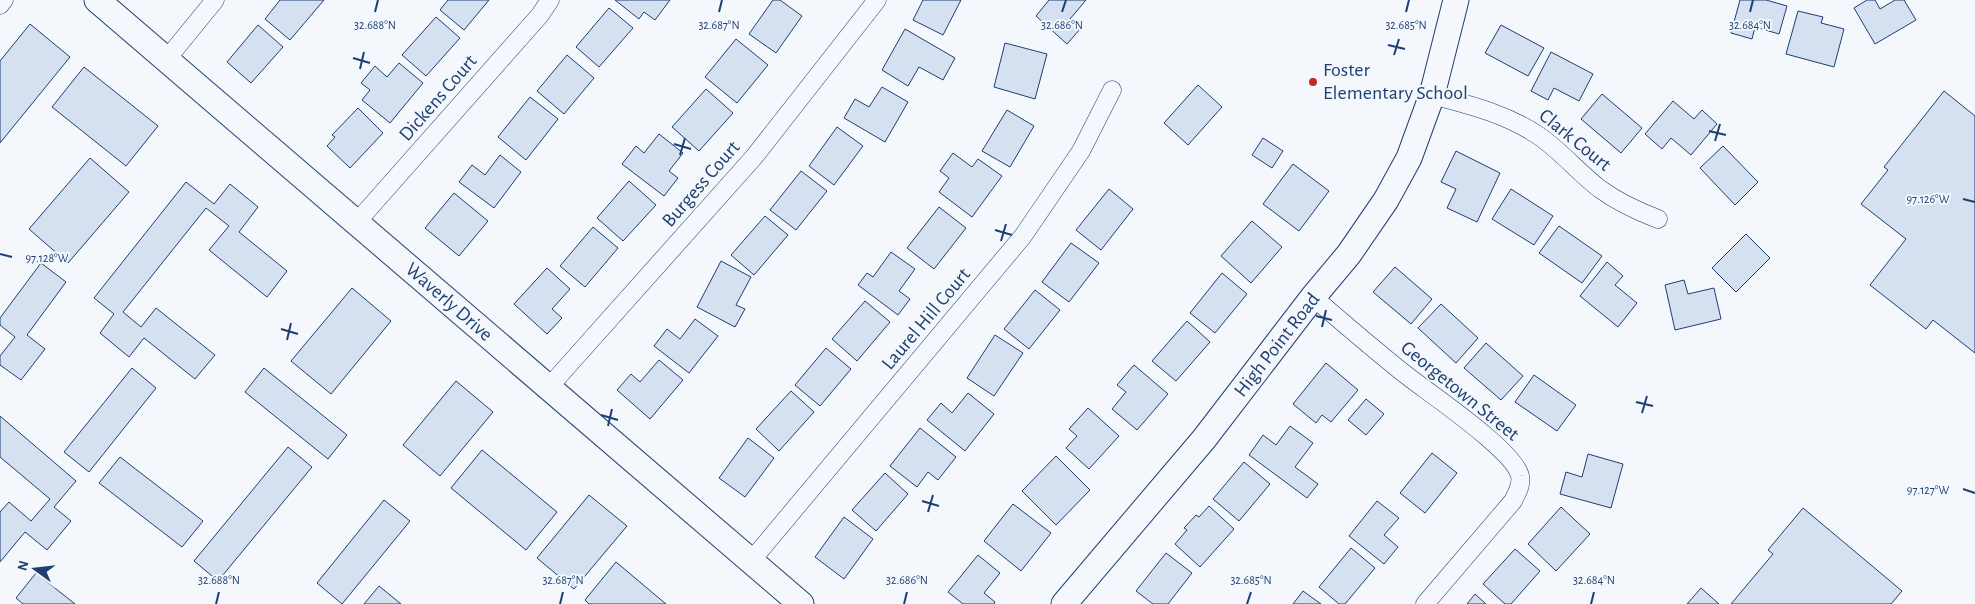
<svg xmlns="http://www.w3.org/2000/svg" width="1975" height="604" viewBox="0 0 1975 604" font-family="'Alegreya Sans',sans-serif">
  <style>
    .building { fill: #d5e0f0; stroke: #1d3f73 }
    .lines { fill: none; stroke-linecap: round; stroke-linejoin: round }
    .street-casing { stroke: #1d3f73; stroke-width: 19 }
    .secondary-casing { stroke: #1d3f73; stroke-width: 27 }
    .street { stroke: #f4f7fb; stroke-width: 18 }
    .secondary { stroke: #f4f7fb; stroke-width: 25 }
    .ticks { fill: none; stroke: #1d3f73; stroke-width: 2 }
    .poi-dot { fill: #c62828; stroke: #f4f7fb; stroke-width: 2 }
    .labels { text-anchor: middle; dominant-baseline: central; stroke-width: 4; stroke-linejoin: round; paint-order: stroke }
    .poi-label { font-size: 20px; fill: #1d3f73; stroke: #f4f7fb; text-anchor: start }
    .street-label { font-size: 20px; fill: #1d3f73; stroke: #f4f7fb }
    .ticks-label { font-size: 12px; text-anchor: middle; fill: #1d3f73; stroke: #f4f7fb; stroke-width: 4; stroke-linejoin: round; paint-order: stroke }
  </style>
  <rect width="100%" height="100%" fill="#f4f7fb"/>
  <!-- building -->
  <g class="building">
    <polygon points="280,0 324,0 290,40 265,19"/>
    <polygon points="448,0 489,0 464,30 440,10"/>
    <polygon points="615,0 670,0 655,20 644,12 639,19"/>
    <polygon points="773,0 780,0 802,16 776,53 749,34"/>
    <polygon points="923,0 961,0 943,35 913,20"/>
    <polygon points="1049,0 1086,0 1070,19 1081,28 1067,44 1036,16"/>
    <polygon points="1740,0 1766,0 1787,6 1779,34 1755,27 1752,39 1731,33"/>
    <polygon points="1867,0 1875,0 1880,9 1895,0 1904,0 1916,20 1875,44 1854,8"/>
    <polygon points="609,8 633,28 599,67 576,47"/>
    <polygon points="1798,11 1823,17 1821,23 1844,29 1834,67 1786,54"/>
    <polygon points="436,17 460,38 426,76 402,55"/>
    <polygon points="30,24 70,57 0,143 0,61"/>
    <polygon points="258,25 283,47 251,83 227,62"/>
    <polygon points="1501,25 1544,48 1528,76 1485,53"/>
    <polygon points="905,29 955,58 943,80 919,67 908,86 882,70"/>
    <polygon points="736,39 768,65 737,103 705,77"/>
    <polygon points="1005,43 1047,54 1035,99 994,87"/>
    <polygon points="1551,52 1593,74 1579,101 1554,88 1548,100 1531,91"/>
    <polygon points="567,55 594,78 564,114 537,91"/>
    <polygon points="399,63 423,83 390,123 362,100 370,90 361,83 375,66 387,77"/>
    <polygon points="84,67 158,126 126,166 52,107"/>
    <polygon points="1198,85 1222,107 1188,145 1164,123"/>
    <polygon points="882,87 908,102 885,142 844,118 855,99 869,107"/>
    <polygon points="706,89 733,113 699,151 672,127"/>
    <polygon points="1944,91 1975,116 1975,353 1933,320 1926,329 1870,285 1906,239 1861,204 1888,170 1884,167"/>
    <polygon points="1602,94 1642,128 1621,153 1581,119"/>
    <polygon points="530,97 558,119 526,160 498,137"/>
    <polygon points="1673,101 1694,119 1702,110 1717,124 1691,155 1671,138 1662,149 1645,134"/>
    <polygon points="358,108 383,133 350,168 327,146 335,137 332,135"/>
    <polygon points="1007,110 1034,126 1010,167 982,151"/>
    <polygon points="837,127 863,146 834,185 809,166"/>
    <polygon points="659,134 683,153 669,171 678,178 664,196 622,164 636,146 644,153"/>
    <polygon points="1263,138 1283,151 1272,168 1252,155"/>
    <polygon points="1723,146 1758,182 1735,205 1700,168"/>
    <polygon points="1456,151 1500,173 1477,222 1447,208 1456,189 1441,182"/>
    <polygon points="953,153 972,167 978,159 1002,176 972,217 939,192 949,178 940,171"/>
    <polygon points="500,155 521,172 494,208 459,182 472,165 485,175"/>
    <polygon points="90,158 129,192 68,263 29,229"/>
    <polygon points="1293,164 1329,191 1299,231 1263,204"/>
    <polygon points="801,171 827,191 796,230 770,210"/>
    <polygon points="629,181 656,205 623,241 597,218"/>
    <polygon points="186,182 214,204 230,184 258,207 239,232 287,271 267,297 209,250 229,226 206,208 123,312 141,327 156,308 215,355 195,379 144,338 129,357 100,333 114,314 94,298"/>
    <polygon points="1109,189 1133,209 1101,250 1076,230"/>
    <polygon points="1511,189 1553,216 1534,245 1492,219"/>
    <polygon points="454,193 488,221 459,256 425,228"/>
    <polygon points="939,207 966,228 934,269 907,248"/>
    <polygon points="765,216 788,235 754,275 731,255"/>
    <polygon points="1252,221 1282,247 1251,283 1221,256"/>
    <polygon points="1559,226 1602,256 1582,283 1539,253"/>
    <polygon points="593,227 618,248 585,287 560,266"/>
    <polygon points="1746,234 1770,258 1736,292 1712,268"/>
    <polygon points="1071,243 1099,263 1069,302 1042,282"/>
    <polygon points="891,252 915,269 899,291 910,299 898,315 858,285 867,273 873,277"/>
    <polygon points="721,261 751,277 736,305 745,309 735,327 697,307"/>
    <polygon points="1607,262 1623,276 1615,285 1637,303 1618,327 1580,296"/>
    <polygon points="41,263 66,282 27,335 45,349 21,380 0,365 0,356 15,337 0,325 0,318"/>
    <polygon points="1395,267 1432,299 1411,324 1373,292"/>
    <polygon points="547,268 570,289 552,309 562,318 547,334 514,304"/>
    <polygon points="1222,273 1247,294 1215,333 1190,313"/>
    <polygon points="1684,280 1688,294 1714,288 1721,319 1675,330 1665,285"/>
    <polygon points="352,288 391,321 331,394 291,361"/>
    <polygon points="1035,290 1060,310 1029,349 1004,329"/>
    <polygon points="865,301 890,322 857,361 832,339"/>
    <polygon points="1441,304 1478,338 1456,363 1418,328"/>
    <polygon points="695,319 718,336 689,373 654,346 667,329 680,339"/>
    <polygon points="1187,321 1210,342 1176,381 1152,361"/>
    <polygon points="995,335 1023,353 994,396 967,378"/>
    <polygon points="1486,343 1523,376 1501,400 1464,368"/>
    <polygon points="826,348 851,369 820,406 795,385"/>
    <polygon points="659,360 683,380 650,419 617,390 631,374 640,382"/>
    <polygon points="1326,363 1358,390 1331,422 1322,415 1316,423 1293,404"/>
    <polygon points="1134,365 1168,394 1137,430 1112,409 1126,392 1117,385"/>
    <polygon points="132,368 156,388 89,472 64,452"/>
    <polygon points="264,368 347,435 328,459 245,392"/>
    <polygon points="1534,375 1576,405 1557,431 1515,402"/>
    <polygon points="456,381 493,412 440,476 403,445"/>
    <polygon points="791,391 814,412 779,451 756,429"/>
    <polygon points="968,393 994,414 965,451 927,420 941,403 952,413"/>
    <polygon points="1366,399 1384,414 1366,435 1348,420"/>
    <polygon points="1088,408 1119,436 1089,469 1066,448 1077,436 1069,429"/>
    <polygon points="0,416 76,481 54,507 71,521 47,550 25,532 0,562 0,512 9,502 31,521 50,499 0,457"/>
    <polygon points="1290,426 1313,443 1295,467 1318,484 1307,498 1249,455 1263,435 1276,445"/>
    <polygon points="920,428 956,457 938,480 928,472 917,487 890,466"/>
    <polygon points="748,438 774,458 745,497 719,478"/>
    <polygon points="288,447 312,467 218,581 194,561"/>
    <polygon points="482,450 557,512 526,550 451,488"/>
    <polygon points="1432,453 1457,473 1425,513 1400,493"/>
    <polygon points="1588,454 1623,464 1611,508 1560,494 1566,472 1582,477"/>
    <polygon points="1056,456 1090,490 1056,525 1022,491"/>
    <polygon points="120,457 203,521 182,547 99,483"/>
    <polygon points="1244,462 1270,484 1239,521 1213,499"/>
    <polygon points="885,473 908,494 876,531 852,510"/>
    <polygon points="589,495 627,526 574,589 537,558"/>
    <polygon points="384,500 410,521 342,604 317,583"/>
    <polygon points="1377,501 1399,518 1384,535 1398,547 1384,564 1349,536"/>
    <polygon points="1013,504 1051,533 1021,571 984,541"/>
    <polygon points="1209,506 1234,529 1200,567 1175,544 1187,530 1184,528 1196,515 1199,517"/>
    <polygon points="1561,507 1590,534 1556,571 1528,544"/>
    <polygon points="1803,508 1902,591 1891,604 1731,604 1773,554 1768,550"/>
    <polygon points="844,517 873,539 844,579 815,557"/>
    <polygon points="1351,548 1375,568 1345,604 1339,604 1319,587"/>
    <polygon points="1515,549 1540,571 1511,604 1505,604 1483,584"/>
    <polygon points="1166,553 1192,573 1168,604 1153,604 1136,591"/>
    <polygon points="978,555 1000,573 984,593 995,602 994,604 963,604 948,592"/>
    <polygon points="616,562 666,604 589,604 585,600"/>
    <polygon points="36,573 75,604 23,604 16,598"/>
    <polygon points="379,586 401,604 364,604"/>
    <polygon points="1701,588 1719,604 1687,604"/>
    <polygon points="1303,591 1321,604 1293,604"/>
    <polygon points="1475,594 1486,604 1467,604"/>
  </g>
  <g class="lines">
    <!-- street casing -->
    <g class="street-casing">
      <g id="street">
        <polyline points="0,5 4,0"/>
        <polyline points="166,60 215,0"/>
        <path d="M1432 95C1470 105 1507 114 1539 136 1561 151 1579 173 1600 189 1618 202 1637 211 1658 219"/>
        <polyline points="356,223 540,15 550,0"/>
        <path d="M1313 297C1342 322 1371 347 1401 371 1424 390 1515 450 1520 476 1522 485 1517 493 1513 501L1425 604"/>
        <polyline points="548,388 754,157 877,0"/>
        <polyline points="751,561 1023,236 1081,151 1112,90"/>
      </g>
    </g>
    <!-- secondary casing -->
    <g class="secondary-casing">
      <g id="secondary">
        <polyline points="97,0 801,604"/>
        <polyline points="1064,604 1204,439 1313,297 1349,254 1386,200 1409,158 1432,95 1456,0"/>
      </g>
    </g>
    <!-- street -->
    <use href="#street" class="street"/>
    <!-- secondary -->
    <use href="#secondary" class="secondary"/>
  </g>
  <!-- ticks -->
  <path class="ticks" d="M375 12 378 0M719 12 722 0M1062 12 1066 0M1406 12 1409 0M1750 12 1753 0M1388 45 1405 49M1394 55 1399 39M353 58 370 63M360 69 364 52M1709 131 1726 135M1715 141 1720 124M674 144 691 149M680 155 685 138M1963 199 1975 202M995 230 1012 235M1001 241 1006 224M0 254 12 257M1316 316 1332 320M1322 327 1326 310M281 329 298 334M287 340 291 323M1636 402 1653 406M1642 413 1647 396M601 415 618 420M608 426 612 409M1963 489 1975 493M922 501 939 506M928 512 933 495M216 604 219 592M560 604 563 592M904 604 907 592M1247 604 1251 592M1591 604 1594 592"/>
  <!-- markers -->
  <circle class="poi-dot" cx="1313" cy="82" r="5"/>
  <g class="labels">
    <!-- poi labels -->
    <g class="poi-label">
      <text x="1323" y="70">Foster<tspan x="1323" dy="23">Elementary School</tspan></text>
    </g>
    <!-- street labels -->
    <g class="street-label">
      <text transform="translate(438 98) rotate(-49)">Dickens Court</text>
      <text transform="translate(1575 140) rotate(39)">Clark Court</text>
      <text transform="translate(701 184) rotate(-49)">Burgess Court</text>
      <text transform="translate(449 302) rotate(41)">Waverly Drive</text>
      <text transform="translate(926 319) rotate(-50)">Laurel Hill Court</text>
      <text transform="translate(1277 345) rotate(-52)">High Point Road</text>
      <text transform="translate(1460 391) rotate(39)">Georgetown Street</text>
    </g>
  </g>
  <g class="ticks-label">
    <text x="375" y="29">32.688°N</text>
    <text x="719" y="29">32.687°N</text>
    <text x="1062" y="29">32.686°N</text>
    <text x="1406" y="29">32.685°N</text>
    <text x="1750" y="29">32.684°N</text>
    <text x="1928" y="203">97.126°W</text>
    <text x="47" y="262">97.128°W</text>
    <text x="1928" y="494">97.127°W</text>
    <text x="219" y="584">32.688°N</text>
    <text x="563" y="584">32.687°N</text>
    <text x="907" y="584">32.686°N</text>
    <text x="1251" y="584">32.685°N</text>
    <text x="1594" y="584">32.684°N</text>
  </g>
  <!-- north arrow -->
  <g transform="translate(35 569) rotate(285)" stroke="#f4f7fb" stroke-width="4" paint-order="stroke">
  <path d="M0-4L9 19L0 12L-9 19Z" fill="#1d3f73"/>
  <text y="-8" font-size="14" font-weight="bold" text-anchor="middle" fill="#1d3f73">N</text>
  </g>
</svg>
